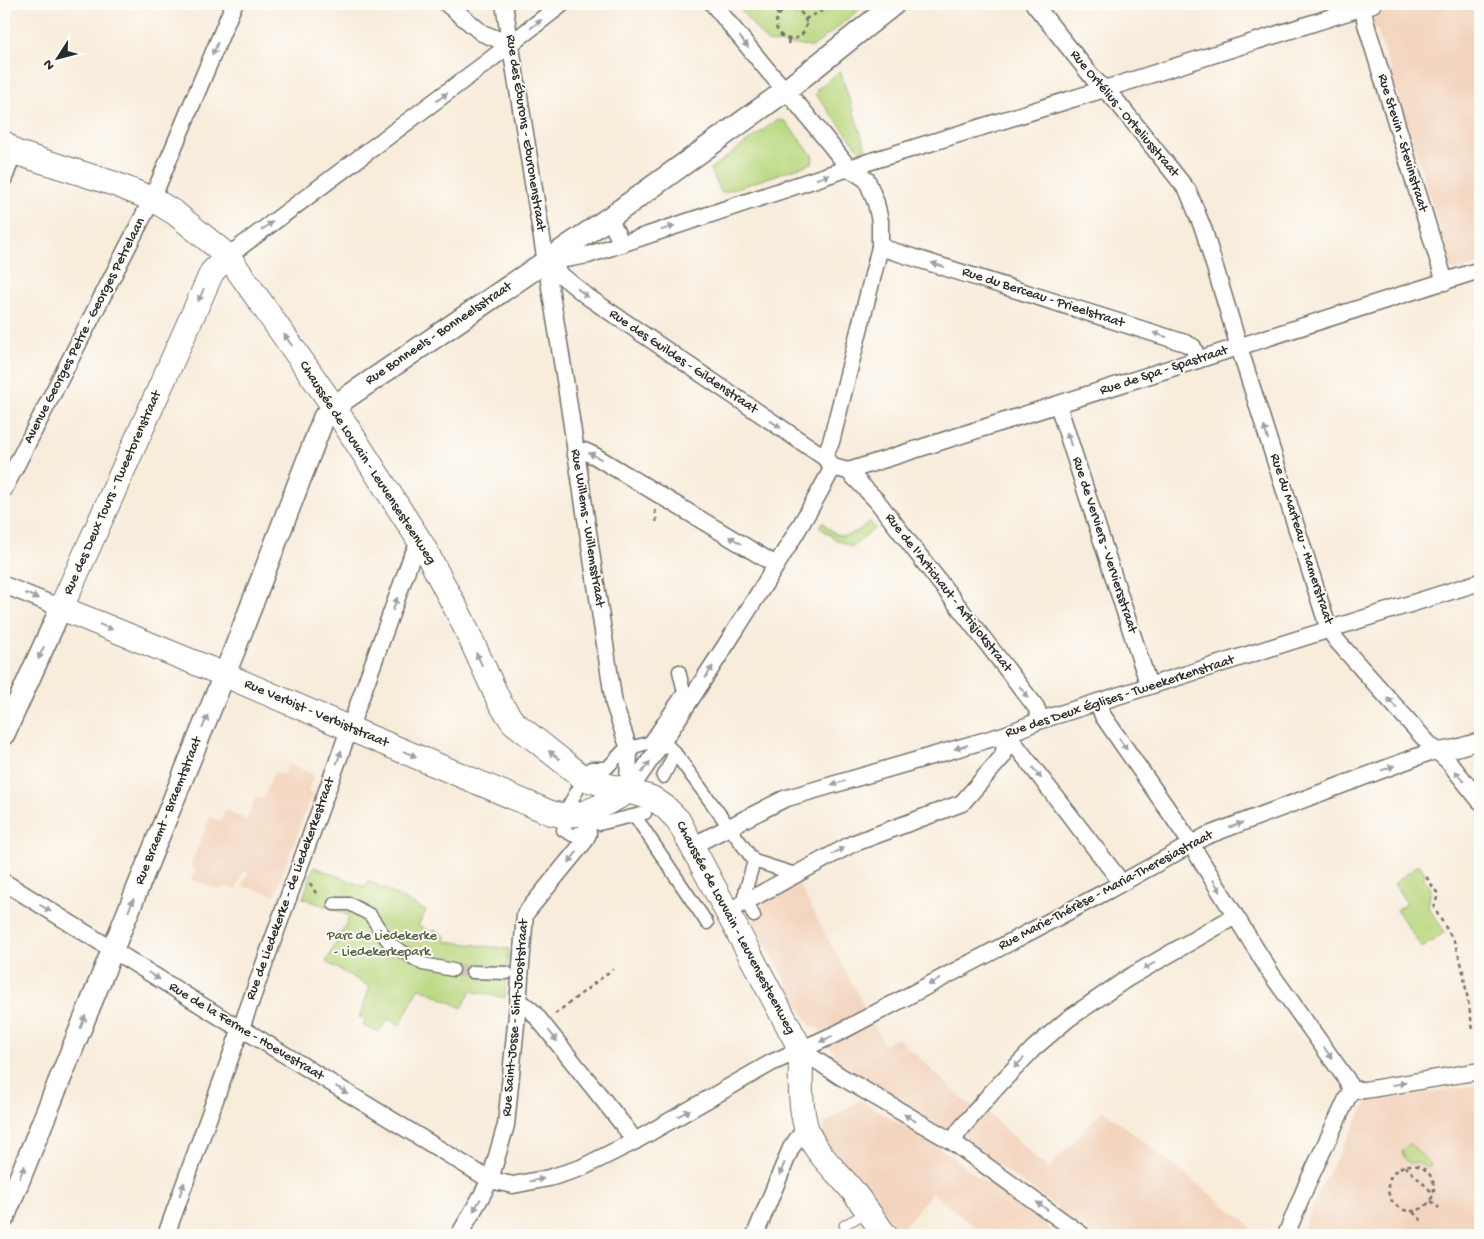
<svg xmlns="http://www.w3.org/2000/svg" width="1484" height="1239" viewBox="0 0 1484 1239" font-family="'Gochi Hand',sans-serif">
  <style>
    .built { fill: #f3d4be }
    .green { fill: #b9d77e; stroke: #728154 }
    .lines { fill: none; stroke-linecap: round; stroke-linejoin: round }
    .pedestrian-tunnel { stroke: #cfc5b8; stroke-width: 12; stroke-dasharray: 12 6; stroke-linecap: butt }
    .service-casing { stroke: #736f69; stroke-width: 11 }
    .pedestrian-casing { stroke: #736f69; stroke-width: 15 }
    .minor-casing { stroke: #736f69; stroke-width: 19 }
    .tertiary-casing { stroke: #736f69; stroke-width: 24 }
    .secondary-casing { stroke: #736f69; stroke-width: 26 }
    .path { stroke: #736f69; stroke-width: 2.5; stroke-dasharray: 4 4; stroke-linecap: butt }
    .service { stroke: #fff; stroke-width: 9 }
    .pedestrian { stroke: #fff; stroke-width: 12 }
    .minor { stroke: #fff; stroke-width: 16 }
    .tertiary { stroke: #fff; stroke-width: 21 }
    .secondary { stroke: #fff; stroke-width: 24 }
    .oneway { fill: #a0a0a0 }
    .labels { text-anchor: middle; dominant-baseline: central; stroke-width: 4; stroke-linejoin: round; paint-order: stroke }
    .street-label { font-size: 14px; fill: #2b2b2b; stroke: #fdfcf7 }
    .park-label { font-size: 14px; fill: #565f44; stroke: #fdfcf7 }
  </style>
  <rect width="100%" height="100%" fill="#fdfcf7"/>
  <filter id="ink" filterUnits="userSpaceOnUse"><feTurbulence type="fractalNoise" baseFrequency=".02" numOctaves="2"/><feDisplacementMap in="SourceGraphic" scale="10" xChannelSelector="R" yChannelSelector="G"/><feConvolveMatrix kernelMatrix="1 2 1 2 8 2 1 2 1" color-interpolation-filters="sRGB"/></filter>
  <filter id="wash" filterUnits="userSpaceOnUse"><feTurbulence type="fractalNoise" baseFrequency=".0096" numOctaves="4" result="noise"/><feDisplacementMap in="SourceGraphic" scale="20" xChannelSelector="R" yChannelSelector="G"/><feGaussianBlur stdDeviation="1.12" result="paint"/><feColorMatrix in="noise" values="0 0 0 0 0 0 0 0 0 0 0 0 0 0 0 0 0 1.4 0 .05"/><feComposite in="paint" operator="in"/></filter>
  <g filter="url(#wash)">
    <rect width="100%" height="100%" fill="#f8ecdb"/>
    <!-- built -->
    <g class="built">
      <polygon points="1380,4 1480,4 1480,265 1455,271 1448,267 1445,260 1449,258 1377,28 1373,29 1373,20 1375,17 1382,12"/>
      <polygon points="288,764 314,774 308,792 312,794 275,895 243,886 248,872 244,870 236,890 224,886 222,890 191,880 196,869 190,867 210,817 220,821 225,810 247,820 256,797 263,799 274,772 284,775"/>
      <polygon points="798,882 884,1044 898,1038 967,1103 990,1115 1048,1169 1103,1110 1251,1226 1248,1235 1094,1235 968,1143 839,1062 819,1029 810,1026 749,913"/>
      <polygon points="1480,1085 1480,1231 1476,1235 1301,1235 1320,1188 1368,1101"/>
      <polygon points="860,1100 934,1144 1058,1235 985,1235 932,1193 899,1232 821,1139 824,1124"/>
    </g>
    <!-- green -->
    <g class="green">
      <polygon points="736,4 866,4 813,47 767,42"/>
      <polygon points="840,71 866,149 862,150 858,148 816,95 817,89"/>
      <polygon points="777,120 785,121 812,155 813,159 812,163 725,192 721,192 710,169"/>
      <path d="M823 522C840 544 851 536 870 522L875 528 852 547 835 539 819 527Z"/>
      <polygon points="1419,864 1426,875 1423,877 1431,888 1428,907 1445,932 1422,948 1397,910 1407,903 1394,884"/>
      <polygon points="314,867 366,887 369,881 426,911 418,925 432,933 434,930 445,936 445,941 509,949 505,998 471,991 462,1008 419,987 400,1025 388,1019 379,1032 363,1026 366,1020 359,1017 370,987 326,962 350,916 303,898"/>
      <polygon points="1410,1143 1431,1165 1427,1168 1418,1163 1409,1163 1404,1157 1402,1151"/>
    </g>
  </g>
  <g filter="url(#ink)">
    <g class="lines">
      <!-- pedestrian-tunnel -->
      <polyline class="pedestrian-tunnel" points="453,970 472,972"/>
      <!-- service casing -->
      <g class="service-casing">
        <polyline id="service" points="844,1225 868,1212"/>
      </g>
      <!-- pedestrian casing -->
      <g class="pedestrian-casing">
        <g id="pedestrian">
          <polyline points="650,742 684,692 679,671"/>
          <polyline points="637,746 659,740"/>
          <polyline points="668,746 675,753 754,861 795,874"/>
          <polyline points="589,772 591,768 607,768 622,752"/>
          <polyline points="663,777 675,753"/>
          <polyline points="567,808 580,786"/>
          <polyline points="635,816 707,923"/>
          <polyline points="565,824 563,830 574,836 578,833"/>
          <polyline points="599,824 645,813"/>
          <polyline points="334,904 350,904 370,915 390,944 423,964 453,970"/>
          <polyline points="754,916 744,896 754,861"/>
          <polyline points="472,972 507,973"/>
        </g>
      </g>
      <!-- minor casing -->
      <g class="minor-casing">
        <g id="minor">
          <polyline points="447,4 482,33 510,44"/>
          <polyline points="504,4 566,386 614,704 629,749 628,792"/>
          <polyline points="713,4 769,72 800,107 849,168 867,180 876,203 880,221 880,247 831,442 824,457"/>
          <polyline points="1034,4 1093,78 1118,103 1188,191 1204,231 1239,347 1329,630 1338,642 1429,744 1448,761 1480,801"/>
          <polyline points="1362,4 1366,24 1445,282"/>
          <polyline points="4,178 14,152"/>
          <polyline points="609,218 622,244"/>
          <polyline points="880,247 1185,343 1193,347 1198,360"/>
          <polyline points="228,256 486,63 562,4"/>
          <polyline points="545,262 588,297 824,457 833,467 848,471 877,501 1036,707 1041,720"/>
          <polyline points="547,262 588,255 849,168 1127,82 1373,4"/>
          <polyline points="1058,405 1149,686"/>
          <polyline points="575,453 584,451 595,456 776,565"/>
          <polyline points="848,471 1480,270"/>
          <polyline points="4,489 152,199 234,4"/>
          <polyline points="4,585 61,608"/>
          <polyline points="1098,702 1103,716 1184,833 1272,975 1347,1080 1351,1090"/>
          <polyline points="1007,734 1115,874 1121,883"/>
          <path d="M628 792C665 740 699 687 733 634 768 579 803 524 833 467"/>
          <polyline points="692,846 784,799 1007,734 1041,720 1480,582"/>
          <polyline points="4,882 230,1023 251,1034 490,1180 513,1185 549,1178 581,1168 635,1141 771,1063 838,1033 1109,890 1206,836 1427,753 1456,748 1480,741"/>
          <polyline points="727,912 852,844 962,803 1003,756 1007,734"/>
          <polyline points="518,1004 526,1006 533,1012 624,1126 635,1141"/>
          <polyline points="801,1050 840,1076 953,1142 1082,1235"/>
          <polyline points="1351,1090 1365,1090 1480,1071"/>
          <polyline points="953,1142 959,1131 993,1091 1034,1048 1068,1019 1128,978 1235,916"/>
          <polyline points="166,1235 412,556 415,551 423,546"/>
          <polyline points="459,1235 481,1197 490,1180 506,1125 518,1004 525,914 584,842 588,834 586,813"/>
          <polyline points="755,1235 791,1148 806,1127"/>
          <polyline points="1286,1235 1307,1184 1351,1090"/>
        </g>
      </g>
      <!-- tertiary casing -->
      <g class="tertiary-casing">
        <g id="tertiary">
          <polyline points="4,734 61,608"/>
          <polyline points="4,1217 234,651 324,417 346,398 609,218 785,91 894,4"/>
        </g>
      </g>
      <!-- secondary casing -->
      <g class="secondary-casing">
        <g id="secondary">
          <path d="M4 143 14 152 115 184 152 199 175 213 228 256 334 407 423 546 461 618 500 703 513 722 585 779 652 798 665 807 678 820 801 1050C801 1075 799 1103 806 1127 813 1152 837 1171 853 1191 864 1206 875 1221 885 1235"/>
          <path d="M228 256 212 272 61 608 225 675 360 733 551 813C581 821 601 805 628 792"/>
        </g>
      </g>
      <!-- path -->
      <g class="path">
        <polyline points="763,4 779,15"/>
        <circle cx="791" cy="24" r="15"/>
        <polyline points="805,19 837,4"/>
        <polyline points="788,44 789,39"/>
        <polyline points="655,510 657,525"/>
        <polyline points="1428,877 1427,878 1438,894 1434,908 1454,941 1462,966 1473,1030"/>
        <polyline points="310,883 318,897"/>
        <polyline points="555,1014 613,969"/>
        <circle cx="1411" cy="1188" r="23"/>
        <polyline points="1405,1166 1434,1194"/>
        <polyline points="1431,1201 1439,1208"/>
        <polyline points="1413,1212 1424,1223"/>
      </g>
      <!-- service -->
      <use href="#service" class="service"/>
      <!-- pedestrian -->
      <use href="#pedestrian" class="pedestrian"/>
      <!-- minor -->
      <use href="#minor" class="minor"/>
      <!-- tertiary -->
      <use href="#tertiary" class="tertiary"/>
      <!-- secondary -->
      <use href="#secondary" class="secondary"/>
    </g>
    <!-- one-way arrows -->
    <defs><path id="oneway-solid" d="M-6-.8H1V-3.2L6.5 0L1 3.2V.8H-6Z" transform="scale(1.25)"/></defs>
    <g class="oneway">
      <use href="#oneway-solid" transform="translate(536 24) rotate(-38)"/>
      <use href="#oneway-solid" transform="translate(744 42) rotate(51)"/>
      <use href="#oneway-solid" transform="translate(215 49) rotate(113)"/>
      <use href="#oneway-solid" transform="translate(442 97) rotate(-37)"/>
      <use href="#oneway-solid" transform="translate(823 177) rotate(-18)"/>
      <use href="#oneway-solid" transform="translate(267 226) rotate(-37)"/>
      <use href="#oneway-solid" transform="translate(668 228) rotate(-18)"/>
      <use href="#oneway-solid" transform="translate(938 265) rotate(-162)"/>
      <use href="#oneway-solid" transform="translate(583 293) rotate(38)"/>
      <use href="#oneway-solid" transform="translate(201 295) rotate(114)"/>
      <use href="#oneway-solid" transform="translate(1160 335) rotate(-162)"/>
      <use href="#oneway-solid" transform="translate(288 340) rotate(-125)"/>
      <use href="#oneway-solid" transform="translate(775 424) rotate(34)"/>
      <use href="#oneway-solid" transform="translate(1266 433) rotate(-108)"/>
      <use href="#oneway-solid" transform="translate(1069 439) rotate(-108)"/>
      <use href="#oneway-solid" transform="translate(595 456) rotate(-153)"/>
      <use href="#oneway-solid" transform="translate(735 540) rotate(-149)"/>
      <use href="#oneway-solid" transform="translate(32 596) rotate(22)"/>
      <use href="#oneway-solid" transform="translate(395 604) rotate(-70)"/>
      <use href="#oneway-solid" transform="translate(106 627) rotate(22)"/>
      <use href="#oneway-solid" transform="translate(41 653) rotate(114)"/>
      <use href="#oneway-solid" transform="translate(479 659) rotate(-115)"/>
      <use href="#oneway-solid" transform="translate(709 672) rotate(-57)"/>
      <use href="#oneway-solid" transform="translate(1024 692) rotate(52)"/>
      <use href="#oneway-solid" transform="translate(1392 703) rotate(-132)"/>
      <use href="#oneway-solid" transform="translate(205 722) rotate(-67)"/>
      <use href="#oneway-solid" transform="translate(1123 744) rotate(56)"/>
      <use href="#oneway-solid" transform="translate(961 747) rotate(164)"/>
      <use href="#oneway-solid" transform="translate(410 754) rotate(23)"/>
      <use href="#oneway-solid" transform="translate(554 755) rotate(-142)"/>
      <use href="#oneway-solid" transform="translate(339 757) rotate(-70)"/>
      <use href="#oneway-solid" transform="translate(646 767) rotate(-54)"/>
      <use href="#oneway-solid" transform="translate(1388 768) rotate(-20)"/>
      <use href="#oneway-solid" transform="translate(1037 773) rotate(52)"/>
      <use href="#oneway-solid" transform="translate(1459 776) rotate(-130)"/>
      <use href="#oneway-solid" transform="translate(838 783) rotate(164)"/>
      <use href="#oneway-solid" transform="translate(1236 825) rotate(-20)"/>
      <use href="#oneway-solid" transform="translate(838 851) rotate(-28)"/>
      <use href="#oneway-solid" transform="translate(573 857) rotate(128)"/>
      <use href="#oneway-solid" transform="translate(1217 886) rotate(58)"/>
      <use href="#oneway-solid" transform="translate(131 905) rotate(-68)"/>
      <use href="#oneway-solid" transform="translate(45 908) rotate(32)"/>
      <use href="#oneway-solid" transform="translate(1149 966) rotate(150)"/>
      <use href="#oneway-solid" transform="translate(154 976) rotate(32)"/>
      <use href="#oneway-solid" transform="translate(934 982) rotate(152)"/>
      <use href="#oneway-solid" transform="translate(83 1022) rotate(-68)"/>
      <use href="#oneway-solid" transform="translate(553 1036) rotate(52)"/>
      <use href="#oneway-solid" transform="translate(826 1039) rotate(155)"/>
      <use href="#oneway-solid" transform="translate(1328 1053) rotate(55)"/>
      <use href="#oneway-solid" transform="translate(1019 1063) rotate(134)"/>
      <use href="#oneway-solid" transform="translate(1399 1084) rotate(-9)"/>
      <use href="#oneway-solid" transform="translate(342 1090) rotate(31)"/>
      <use href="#oneway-solid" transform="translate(684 1113) rotate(-30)"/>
      <use href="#oneway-solid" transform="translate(910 1118) rotate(-149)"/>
      <use href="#oneway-solid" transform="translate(782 1169) rotate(112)"/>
      <use href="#oneway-solid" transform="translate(22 1172) rotate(-68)"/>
      <use href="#oneway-solid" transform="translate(537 1180) rotate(-11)"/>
      <use href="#oneway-solid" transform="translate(182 1189) rotate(-70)"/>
      <use href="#oneway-solid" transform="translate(477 1205) rotate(121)"/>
      <use href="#oneway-solid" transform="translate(1042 1206) rotate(-144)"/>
    </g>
  </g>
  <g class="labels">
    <!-- street labels -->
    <g class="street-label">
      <text transform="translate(1124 114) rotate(50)">Rue Ortélius - Orteliusstraat</text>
      <text transform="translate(525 133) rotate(81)">Rue des Éburons - Eburonenstraat</text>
      <text transform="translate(1402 143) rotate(73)">Rue Stevin - Stevinstraat</text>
      <text transform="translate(1043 298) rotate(18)">Rue du Berceau - Prieelstraat</text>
      <text transform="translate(85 331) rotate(-63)">Avenue Georges Petre - Georges Petrelaan</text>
      <text transform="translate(439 334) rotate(-34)">Rue Bonneels - Bonneelsstraat</text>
      <text transform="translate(683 362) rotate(34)">Rue des Guildes - Gildenstraat</text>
      <text transform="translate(1164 371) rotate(-18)">Rue de Spa - Spastraat</text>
      <text transform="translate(367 463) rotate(57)">Chaussée de Louvain - Leuvensesteenweg</text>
      <text transform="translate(113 493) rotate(-66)">Rue des Deux Tours - Tweetorenstraat</text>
      <text transform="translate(587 528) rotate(81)">Rue Willems - Willemsstraat</text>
      <text transform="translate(1301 539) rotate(72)">Rue du Marteau - Hamerstraat</text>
      <text transform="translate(1104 545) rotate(72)">Rue de Verviers - Verviersstraat</text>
      <text transform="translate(948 593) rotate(52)">Rue de l'Artichaut - Artisjokstraat</text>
      <text transform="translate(1120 697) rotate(-18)">Rue des Deux Églises - Tweekerkenstraat</text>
      <text transform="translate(316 714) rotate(23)">Rue Verbist - Verbiststraat</text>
      <text transform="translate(169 811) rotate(-68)">Rue Braemt - Braemtstraat</text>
      <text transform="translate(291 889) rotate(-70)">Rue de Liedekerke - de Liedekerkestraat</text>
      <text transform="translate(1106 891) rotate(-28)">Rue Marie-Thérèse - Maria-Theresiastraat</text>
      <text transform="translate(735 928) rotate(62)">Chaussée de Louvain - Leuvensesteenweg</text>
      <text transform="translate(516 1018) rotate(-85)">Rue Saint-Josse - Sint-Jooststraat</text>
      <text transform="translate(246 1032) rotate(31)">Rue de la Ferme - Hoevestraat</text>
    </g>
    <!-- park labels -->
    <g class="park-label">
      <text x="382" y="936">Parc de Liedekerke<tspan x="382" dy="16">- Liedekerkepark</tspan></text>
    </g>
  </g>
  <!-- margin -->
  <rect width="1484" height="1239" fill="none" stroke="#fdfcf7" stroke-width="20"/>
  <!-- north arrow -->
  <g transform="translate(58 58) rotate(234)" stroke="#fdfcf7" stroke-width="4" paint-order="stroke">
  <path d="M0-4L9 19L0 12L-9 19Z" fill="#2b2b2b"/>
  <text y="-8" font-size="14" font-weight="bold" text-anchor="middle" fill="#2b2b2b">N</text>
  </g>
</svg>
